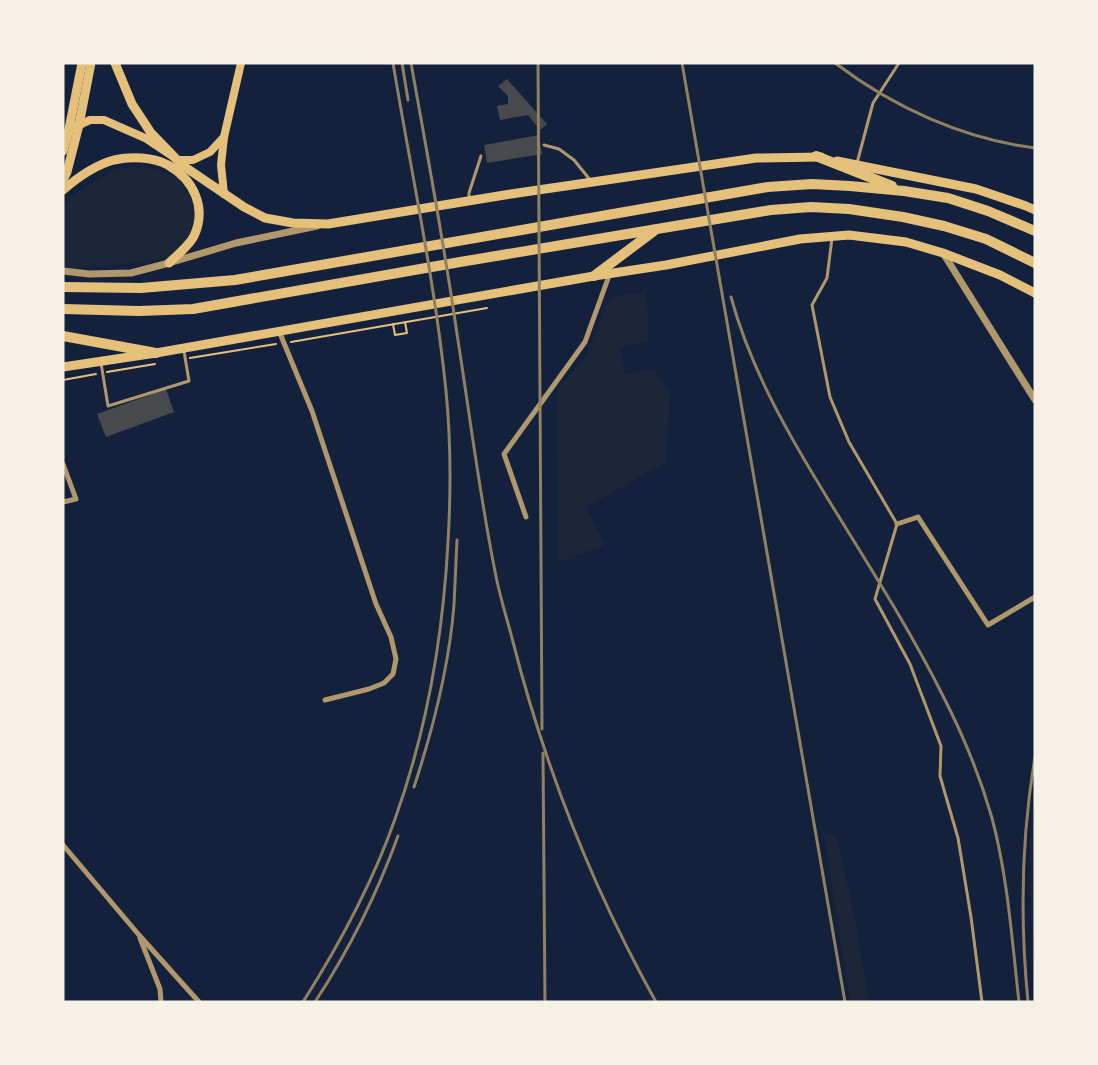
<svg xmlns="http://www.w3.org/2000/svg" width="1098" height="1065" viewBox="0 0 1098 1065" font-family="Ubuntu,sans-serif">
  <style>
    .green { fill: #1d2539 }
    .building { fill: #48494c }
    .lines { fill: none; stroke-linecap: round; stroke-linejoin: round }
    .path { stroke: #e5c07b; stroke-width: 2 }
    .service { stroke: #b1986c; stroke-width: 3 }
    .minor { stroke: #b1986c; stroke-width: 5 }
    .tertiary { stroke: #b1986c; stroke-width: 7 }
    .secondary { stroke: #e5c07b; stroke-width: 8 }
    .trunk { stroke: #e5c07b; stroke-width: 9 }
    .motorway { stroke: #e5c07b; stroke-width: 10 }
    .rail { stroke: #918062; stroke-width: 3 }
  </style>
  <rect width="100%" height="100%" fill="#14213d"/>
  <!-- green -->
  <g class="green">
    <path d="M149 166 178 178 193 199 196 216 191 234 182 245 166 259 63 270V208C72 193 104 174 121 169 130 166 140 167 149 166Z"/>
    <polygon points="646,292 649,341 620,347 625,374 654,369 670,393 666,462 586,507 605,545 558,562 557,390 586,356 610,297"/>
    <polygon points="1035,796 1035,1002 1034,1002 1029,841"/>
    <polygon points="836,834 854,914 869,1002 850,1002 824,835"/>
  </g>
  <!-- building -->
  <g class="building">
    <polygon points="507,79 547,124 540,130 528,115 500,120 497,106 508,104 508,96 498,86"/>
    <polygon points="539,135 542,154 487,163 484,145"/>
    <polygon points="166,389 174,412 106,437 97,414"/>
  </g>
  <g class="lines">
    <!-- path -->
    <g class="path">
      <polyline points="393,324 395,335 407,333 405,322"/>
      <polyline points="291,342 487,308"/>
      <polyline points="190,358 276,344"/>
      <polyline points="107,372 155,364"/>
      <polyline points="63,380 96,374"/>
    </g>
    <!-- service -->
    <g class="service">
      <polyline points="544,145 559,149 574,160 591,181"/>
      <polyline points="857,163 873,103 899,63"/>
      <polyline points="469,200 469,193 481,156"/>
      <polyline points="832,238 827,278 812,305 830,397 849,442 897,524 875,599 910,664 941,746 940,776 958,838 971,917 982,1002"/>
      <polyline points="101,363 108,406 189,381 184,351"/>
    </g>
    <!-- minor -->
    <g class="minor">
      <polyline points="279,331 312,411 376,604 391,637 396,659 393,674 384,683 369,689 325,700"/>
      <polyline points="63,464 76,499 63,502"/>
      <polyline points="526,517 504,454 585,342 610,273"/>
      <polyline points="897,524 918,517 988,625 1035,597"/>
      <polyline points="63,845 139,935 199,1002"/>
      <polyline points="140,938 160,989 161,1002"/>
    </g>
    <!-- tertiary -->
    <g class="tertiary">
      <polyline points="943,253 1035,400"/>
      <polyline points="63,271 89,274 131,273 169,263 236,243 317,226"/>
    </g>
    <!-- secondary -->
    <g class="secondary">
      <polyline points="77,126 90,120 104,120 145,138 178,160 193,160 210,152 224,137"/>
      <polyline points="224,194 221,165 224,137 241,63"/>
    </g>
    <!-- trunk -->
    <g class="trunk">
      <polyline points="115,63 132,104 151,133 182,165 244,207 265,218 293,223 328,224 511,194 756,158 821,157"/>
      <polyline points="63,151 69,129 82,63"/>
      <polyline points="837,161 976,189 1026,206 1035,210"/>
      <polyline points="63,180 67,172 79,125 91,63"/>
      <path d="M63 190C77 178 95 165 114 160 131 156 153 157 168 165 194 180 207 208 194 236 189 246 177 255 169 263"/>
      <polyline points="63,367 156,353 594,276 666,265 800,239 849,235 906,242 943,253 1000,275 1035,293"/>
    </g>
    <!-- motorway -->
    <g class="motorway">
      <polyline points="816,156 892,186"/>
      <polyline points="594,276 654,231"/>
      <polyline points="63,287 141,288 235,280 768,187 812,184 850,186 904,191 948,198 988,211 1035,231"/>
      <polyline points="63,309 139,311 193,309 460,262 657,229 771,210 811,207 849,209 903,217 944,226 986,239 1035,263"/>
      <polyline points="63,336 156,353"/>
    </g>
    <!-- rail -->
    <g class="rail">
      <polyline points="402,63 408,100"/>
      <path d="M411 63C427 153 444 243 457 334 470 416 480 500 497 581 501 600 507 619 512 638 544 765 592 887 656 1002"/>
      <polyline points="538,63 542,729"/>
      <polyline points="682,63 845,1002"/>
      <path d="M835 63C893 107 963 139 1035 148"/>
      <path d="M731 297C751 371 791 439 831 504 870 567 910 630 943 696 963 735 980 776 992 818 1008 878 1012 941 1019 1002"/>
      <polyline points="543,753 545,1002"/>
      <path d="M414 787C433 729 449 667 454 605 455 584 456 562 457 540"/>
      <path d="M303 1002C339 945 373 882 395 819 427 730 443 636 448 542 451 491 451 441 446 391 435 281 411 172 393 63"/>
      <path d="M315 1002C349 950 377 894 398 836"/>
      <path d="M1028 1002C1020 920 1021 839 1035 757"/>
    </g>
  </g>
  <!-- border -->
  <rect width="1098" height="1065" fill="none" stroke="#f6f1e7" stroke-width="129"/>
</svg>
